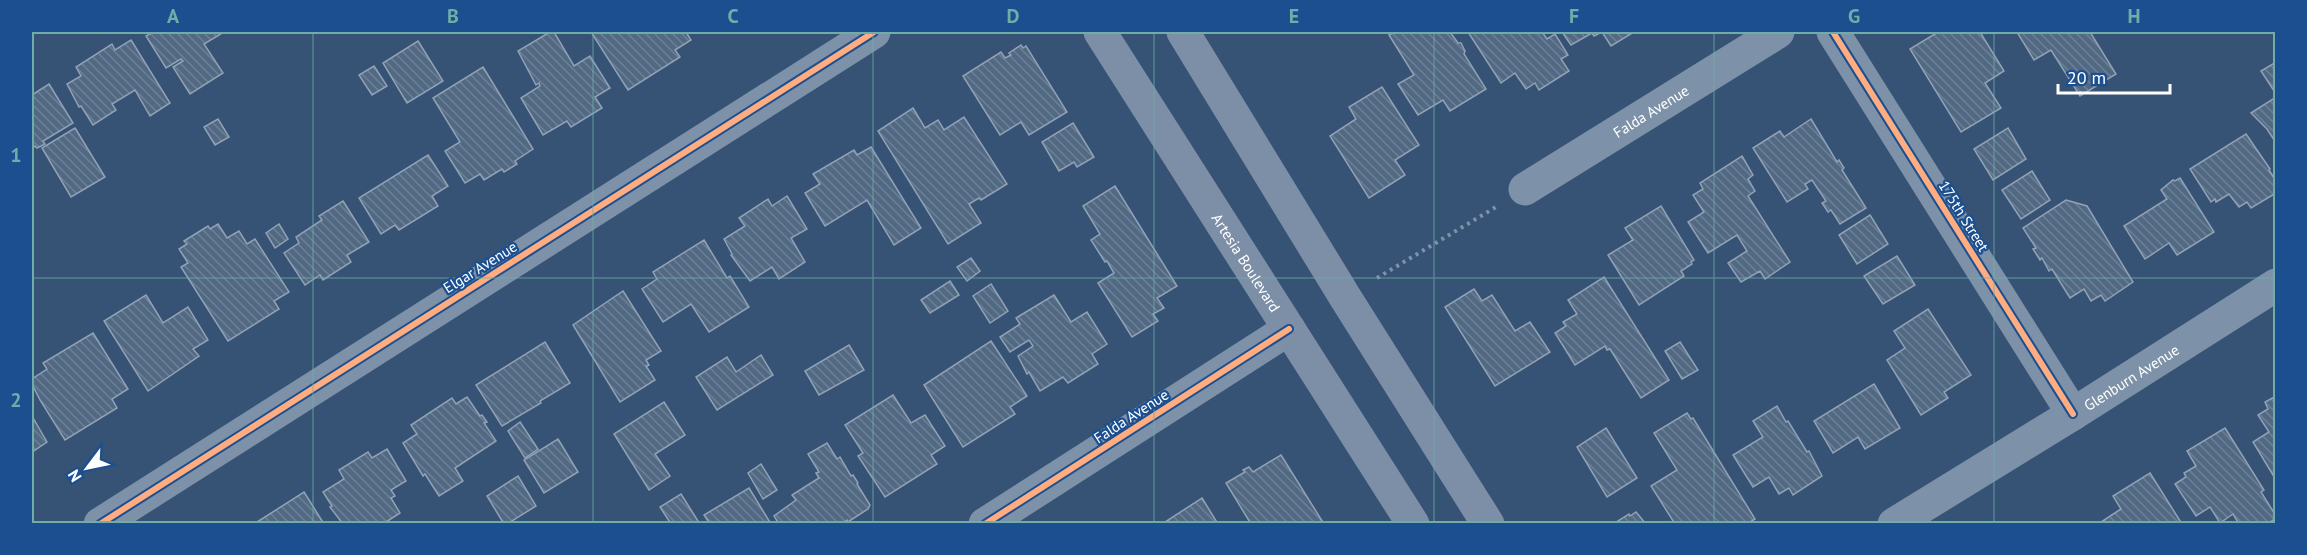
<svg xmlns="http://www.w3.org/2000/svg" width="2307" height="555" viewBox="0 0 2307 555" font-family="'PT Sans',sans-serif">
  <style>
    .building { fill: url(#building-back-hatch); stroke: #92a2b6; stroke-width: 1.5 }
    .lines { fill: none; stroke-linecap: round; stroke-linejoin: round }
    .path { stroke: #7d92a8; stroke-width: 4; stroke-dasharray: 3 4.5; stroke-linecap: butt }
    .minor { stroke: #7d92a8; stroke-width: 33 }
    .major { stroke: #7d8ea7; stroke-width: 33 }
    .cycleway-casing { stroke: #1b4f8f; stroke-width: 10 }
    .cycleway { stroke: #ffac80; stroke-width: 6 }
    .grid { fill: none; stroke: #6fada8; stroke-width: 1.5; stroke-opacity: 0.55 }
    .labels { text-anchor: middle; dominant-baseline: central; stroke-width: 4.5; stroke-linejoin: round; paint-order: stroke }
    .street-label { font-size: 15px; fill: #fff; stroke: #1b4f8f }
    .neatline { fill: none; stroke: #6fada8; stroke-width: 2 }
    .grid-label { font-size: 20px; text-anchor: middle; font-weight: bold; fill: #6fada8 }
  </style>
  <defs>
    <pattern id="building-back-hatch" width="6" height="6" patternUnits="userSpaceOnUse" patternTransform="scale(1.5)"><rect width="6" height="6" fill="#526984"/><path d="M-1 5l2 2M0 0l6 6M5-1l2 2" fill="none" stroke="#6c8096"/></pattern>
  </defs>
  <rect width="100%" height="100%" fill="#365274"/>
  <!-- building -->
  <g class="building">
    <polygon points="153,32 224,32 204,44 223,73 190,94 173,67 183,61 181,59 166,68 146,36"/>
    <polygon points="550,32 554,32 574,66 590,56 610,88 595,97 602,108 571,127 567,121 543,135 521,98 540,86 539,83 536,85 518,51"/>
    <polygon points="591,32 686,32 691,40 675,50 680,57 628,90"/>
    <polygon points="1394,32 1450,32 1458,43 1461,43 1465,51 1464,54 1486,89 1450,111 1443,100 1418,115 1398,84 1414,75 1389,35"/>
    <polygon points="1468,32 1542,32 1547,39 1555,34 1568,55 1561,59 1569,71 1539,90 1535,83 1526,89 1515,73 1501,83"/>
    <polygon points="1562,32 1602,32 1594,36 1592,33 1571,45"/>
    <polygon points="1602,32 1634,32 1611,46"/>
    <polygon points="1938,32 1980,32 2004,71 1985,83 2001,108 1961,132 1910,49"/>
    <polygon points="2017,32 2090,32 2116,74 2080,96 2051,50 2034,60"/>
    <polygon points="131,40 170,103 150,116 135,90 112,104 116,110 93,125 81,106 79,107 67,84 81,76 76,67 112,44 115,50"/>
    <polygon points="418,41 443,81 407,103 383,63"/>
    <polygon points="1021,45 1023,48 1026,46 1067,112 1029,135 1021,122 1000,135 963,76 1001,52 1005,58 1011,55 1009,53"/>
    <polygon points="2276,62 2276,94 2261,71"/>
    <polygon points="374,66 387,86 372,95 359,75"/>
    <polygon points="483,67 533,149 515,161 517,164 504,172 502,169 484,180 480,174 465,183 445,151 460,142 433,98"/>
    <polygon points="49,84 73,123 43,141 45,144 37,148 35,146 32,149 32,95"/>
    <polygon points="1382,87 1419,145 1395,160 1405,175 1369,198 1330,136 1356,119 1349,107"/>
    <polygon points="2276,97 2276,143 2267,129 2251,113"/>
    <polygon points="913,108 925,128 938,120 944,130 964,117 1007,184 981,200 979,198 969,204 981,223 948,244 878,131"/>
    <polygon points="218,119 229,137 215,145 204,127"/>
    <polygon points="1811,119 1837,162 1839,160 1844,168 1842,170 1866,208 1840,224 1831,210 1828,212 1822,203 1826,201 1812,180 1805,184 1808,189 1787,202 1753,148 1780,131 1784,137"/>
    <polygon points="1073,123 1094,157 1077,167 1074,162 1059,171 1042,142"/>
    <polygon points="75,128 105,177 71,197 42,148"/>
    <polygon points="2008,128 2026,159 1993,180 1974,149"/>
    <polygon points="2246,134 2270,169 2269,170 2276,181 2276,193 2251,208 2247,202 2239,207 2229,194 2216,202 2215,199 2211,202 2190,169"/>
    <polygon points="871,147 921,228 894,245 867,200 825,226 805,193 820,184 813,174 854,150 857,155"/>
    <polygon points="428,155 448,186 432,196 438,206 399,230 395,225 381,234 359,198"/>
    <polygon points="1742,156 1753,175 1748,179 1755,191 1748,196 1790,262 1765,279 1760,271 1741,282 1728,263 1747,251 1737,235 1708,253 1688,222 1704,212 1693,195 1703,189 1700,183"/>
    <polygon points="2032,171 2050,200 2021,219 2002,190"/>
    <polygon points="2180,178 2214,232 2177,255 2169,243 2145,259 2124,226 2167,199 2161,190 2173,180 2175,181"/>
    <polygon points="1115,186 1177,286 1157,298 1164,308 1153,314 1158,321 1132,337 1098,283 1114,273 1107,261 1105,262 1091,240 1100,234 1083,206"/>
    <polygon points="787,196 807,229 791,238 805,262 779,279 772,267 750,281 731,255 732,254 724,239 745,226 739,218 768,199 772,206"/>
    <polygon points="2066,200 2087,206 2133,282 2105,301 2101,295 2091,301 2084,289 2070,298 2052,269 2049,271 2042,258 2040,260 2033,249 2036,248 2023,228"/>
    <polygon points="343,201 369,242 347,255 351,262 323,280 320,275 305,285 284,253 299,243 296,237 322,220 319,216"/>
    <polygon points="1661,206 1694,260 1691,262 1692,264 1681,271 1684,276 1639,305 1608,255 1633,240 1625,228"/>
    <polygon points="1870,215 1888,244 1857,264 1839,235"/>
    <polygon points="218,224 227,238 239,231 247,244 255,239 289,292 274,301 279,309 228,341 181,267 188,263 179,249 187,244 184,241 208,226 210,229"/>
    <polygon points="279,224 288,239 275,248 266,233"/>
    <polygon points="704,240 727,278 730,276 749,307 709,332 691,304 663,322 642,289 657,279 653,272"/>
    <polygon points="1897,256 1915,285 1883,304 1864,276"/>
    <polygon points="971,258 980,271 967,281 957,267"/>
    <polygon points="1604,277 1669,380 1641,398 1610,349 1607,350 1605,346 1575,365 1555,333 1566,326 1563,322 1577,314 1568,300"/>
    <polygon points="950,281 959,295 930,313 921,300"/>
    <polygon points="991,284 1008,311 990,323 973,296"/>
    <polygon points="1474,289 1482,301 1492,295 1515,331 1530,322 1550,352 1495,386 1445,307"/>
    <polygon points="623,291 661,351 646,360 649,365 646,366 655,380 620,402 573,325"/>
    <polygon points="146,295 163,323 188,307 208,340 193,349 199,356 148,391 104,321"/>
    <polygon points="1054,295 1071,322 1087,312 1107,344 1092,354 1098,364 1068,383 1063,377 1040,391 1029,372 1027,374 1018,356 1033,346 1029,340 1010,352 1000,337 1020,324 1016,318"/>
    <polygon points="1928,309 1971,375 1944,392 1948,398 1921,415 1887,360 1905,348 1894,331"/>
    <polygon points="93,333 128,389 112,399 117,408 65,440 40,400 32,384 32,379 47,369 43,363"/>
    <polygon points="991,341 1027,396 1010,407 1015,414 963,447 924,385"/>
    <polygon points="545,342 570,383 540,401 541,403 502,426 476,385"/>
    <polygon points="1680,342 1698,370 1682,379 1665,351"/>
    <polygon points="849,345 864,370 819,395 805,371"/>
    <polygon points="761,355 773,375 717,410 696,377 727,357 736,372"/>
    <polygon points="1874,384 1900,428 1865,449 1858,437 1833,453 1814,421"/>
    <polygon points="893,395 911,423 925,415 945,446 931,455 937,464 885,497 858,456 863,453 845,425"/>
    <polygon points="2276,396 2276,474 2273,475 2253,442 2269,432 2258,415 2268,409 2265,402"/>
    <polygon points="467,397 480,416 482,415 487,422 484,423 496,441 455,468 463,481 439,496 425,474 423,476 403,443 417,434 411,425 452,398 456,404"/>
    <polygon points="664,402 685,435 655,454 670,476 649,490 614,434"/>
    <polygon points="1777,406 1786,422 1788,421 1807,452 1809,451 1822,476 1793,495 1789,488 1779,494 1769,477 1753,487 1733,455 1763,437 1753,421"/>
    <polygon points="1687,413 1691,419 1693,418 1755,519 1747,524 1675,524 1651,486 1677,470 1654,433"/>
    <polygon points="32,416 47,442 32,452"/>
    <polygon points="520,422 538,449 525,458 508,431"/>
    <polygon points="1606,428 1637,478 1607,497 1577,447"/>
    <polygon points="2225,428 2264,490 2261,492 2276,516 2276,518 2267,524 2239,524 2233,514 2220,523 2210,507 2196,516 2175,484 2186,477 2184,473 2196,466 2187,451"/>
    <polygon points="558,439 578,472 544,493 524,460"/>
    <polygon points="827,443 837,459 840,457 851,476 853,475 858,483 857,484 870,505 868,509 848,522 847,520 841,524 779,524 774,516 796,500 792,495 819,478 816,473 819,472 808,454"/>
    <polygon points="387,449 406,481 391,490 395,496 391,498 400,513 383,524 343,524 330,507 332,506 323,492 344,479 339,470 368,452 372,458"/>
    <polygon points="1281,455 1324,524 1251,524 1226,483 1245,472 1243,470 1249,467 1253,472"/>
    <polygon points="761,464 777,490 763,499 748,473"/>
    <polygon points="2150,473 2182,524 2098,524 2121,509 2113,496"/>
    <polygon points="518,476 536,506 507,524 504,524 487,496"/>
    <polygon points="749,488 771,524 710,524 704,515"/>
    <polygon points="304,492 324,524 254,524"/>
    <polygon points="681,494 698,521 694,524 671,524 660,507"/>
    <polygon points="1202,498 1218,524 1162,524"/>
    <polygon points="1636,512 1646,524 1613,524 1629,514 1630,516"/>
  </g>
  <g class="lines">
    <!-- path -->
    <polyline class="path" points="1377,278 1496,207"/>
    <!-- minor -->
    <g class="minor">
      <polyline points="1833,32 2073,414"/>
      <path id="s1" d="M1525 189 1778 32"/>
      <polyline points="100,524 874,32"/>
      <polyline points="985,524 1289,329"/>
      <path id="s2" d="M1894 524 2073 414 2276 285"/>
    </g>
    <!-- major -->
    <g class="major">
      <path id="s3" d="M1100 32 1413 524"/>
      <polyline points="1183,32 1345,297 1488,524"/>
    </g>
    <!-- cycleway casing -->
    <g class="cycleway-casing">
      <g id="cycleway">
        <polyline points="1833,32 2073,414"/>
        <polyline points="100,524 874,32"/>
        <polyline points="985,524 1289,329"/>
      </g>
    </g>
    <!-- cycleway -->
    <use href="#cycleway" class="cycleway"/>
  </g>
  <!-- grid -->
  <path class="grid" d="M313 32V524M593 32V524M873 32V524M1154 32V524M1434 32V524M1714 32V524M1994 32V524M32 278H2276"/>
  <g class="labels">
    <!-- street labels -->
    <g class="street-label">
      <text stroke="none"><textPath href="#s1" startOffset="148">Falda Avenue</textPath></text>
      <text transform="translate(1964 216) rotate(58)">175th Street</text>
      <text stroke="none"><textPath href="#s3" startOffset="273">Artesia Boulevard</textPath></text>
      <text transform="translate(480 267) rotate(-32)">Elgar Avenue</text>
      <text stroke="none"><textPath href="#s2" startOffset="279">Glenburn Avenue</textPath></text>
      <text transform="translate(1131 416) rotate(-33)">Falda Avenue</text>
    </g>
  </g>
  <!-- border -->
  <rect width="2307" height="555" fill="none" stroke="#1b4f8f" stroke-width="66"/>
  <!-- north arrow -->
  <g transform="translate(87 468) rotate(238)" stroke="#1b4f8f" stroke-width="4.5" paint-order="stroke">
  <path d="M0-4.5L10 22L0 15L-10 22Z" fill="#ffffff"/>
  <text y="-9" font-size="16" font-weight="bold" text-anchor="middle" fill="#ffffff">N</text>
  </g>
  <!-- scale -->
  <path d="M2058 84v9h112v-9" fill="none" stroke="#ffffff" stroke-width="3"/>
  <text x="2067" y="84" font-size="18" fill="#ffffff" stroke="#1b4f8f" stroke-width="4.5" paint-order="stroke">20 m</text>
  <rect x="33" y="33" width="2241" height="489" class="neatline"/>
  <g class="grid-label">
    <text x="173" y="23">A</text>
    <text x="453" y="23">B</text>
    <text x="733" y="23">C</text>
    <text x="1013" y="23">D</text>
    <text x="1294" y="23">E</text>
    <text x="1574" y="23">F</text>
    <text x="1854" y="23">G</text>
    <text x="2134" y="23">H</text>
    <text x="16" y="162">1</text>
    <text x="16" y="407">2</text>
  </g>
</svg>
